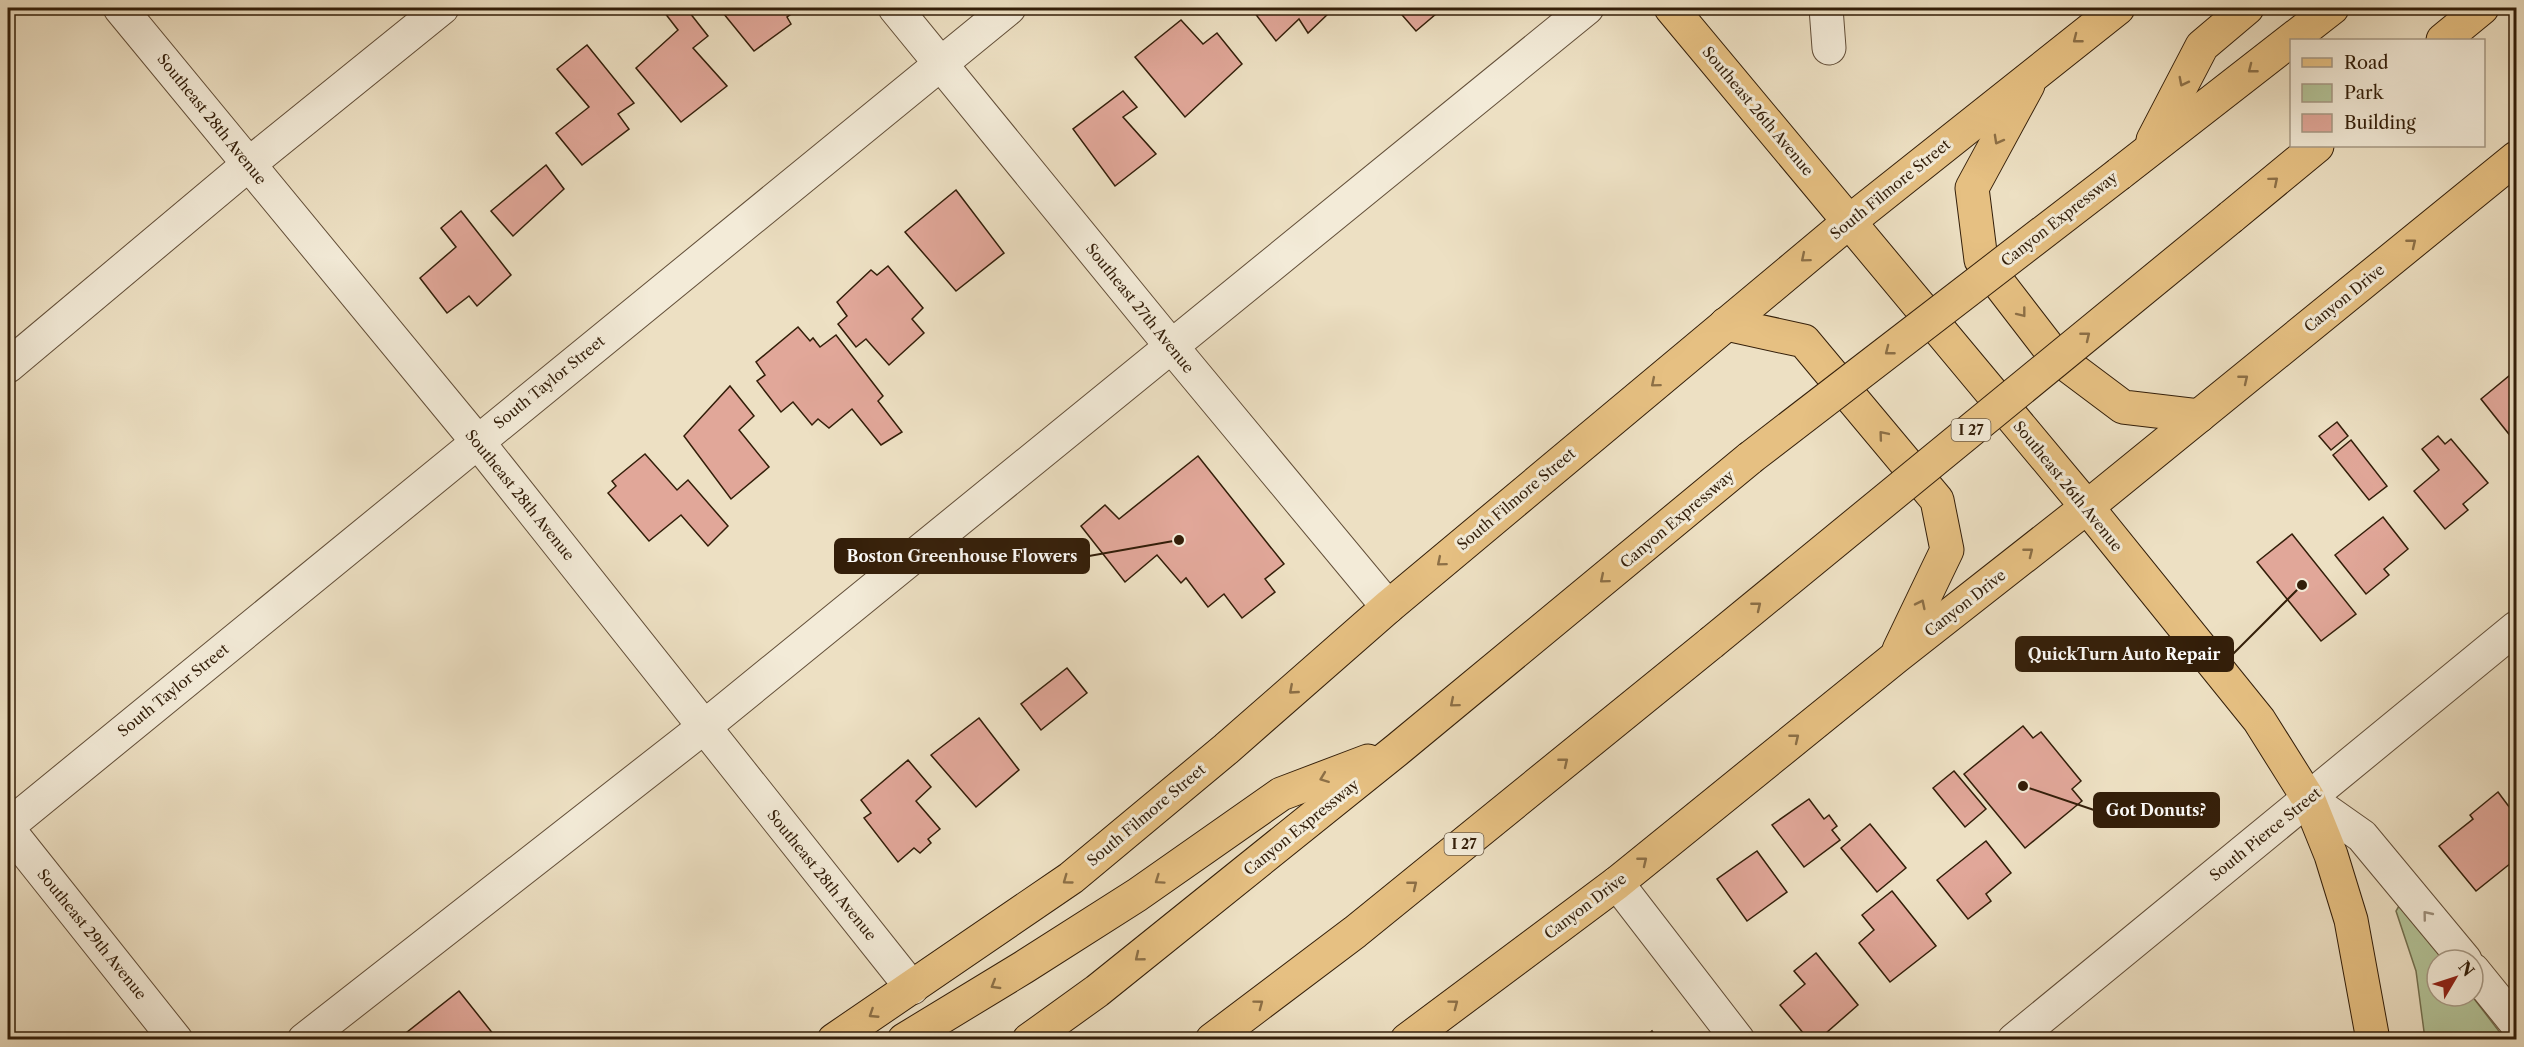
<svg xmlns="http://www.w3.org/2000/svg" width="2524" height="1047" viewBox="0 0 2524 1047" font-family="'Libre Caslon Text',serif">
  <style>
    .green { fill: #b3c398; stroke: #737050; stroke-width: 1.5 }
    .building { fill: #e1a799; stroke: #331e09; stroke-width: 1.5 }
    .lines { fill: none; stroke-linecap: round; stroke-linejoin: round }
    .minor-casing { stroke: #624e38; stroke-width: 35 }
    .major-casing { stroke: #331e09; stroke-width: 35 }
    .highway-casing { stroke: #331e09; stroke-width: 35 }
    .minor { stroke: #f3ebd8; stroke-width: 33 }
    .major { stroke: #e6c082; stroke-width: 33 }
    .highway { stroke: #e6c082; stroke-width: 33 }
    .highway-bridge-casing { stroke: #331e09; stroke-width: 35; stroke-linecap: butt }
    .highway-bridge { stroke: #e6c082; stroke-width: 33 }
    .oneway { stroke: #8c6f46 }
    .oneway2 { stroke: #9d8f7b }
    .labels { text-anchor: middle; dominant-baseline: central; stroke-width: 6; stroke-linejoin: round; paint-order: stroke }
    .shield { fill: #f3ebd8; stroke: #6d5c47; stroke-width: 1.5 }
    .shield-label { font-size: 14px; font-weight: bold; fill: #331e09 }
    .street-label { font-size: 15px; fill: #331e09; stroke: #f3ebd8 }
    .leader { fill: none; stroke: #331e09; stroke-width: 2 }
    .callout-dot { fill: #331e09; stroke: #f3ebd8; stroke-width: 2 }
    .callout { fill: #331e09; stroke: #331e09; stroke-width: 2 }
    .callout-label { font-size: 16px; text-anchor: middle; font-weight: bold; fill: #fff }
  </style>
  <rect width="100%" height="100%" fill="#ede0c3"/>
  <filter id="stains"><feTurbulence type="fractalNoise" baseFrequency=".00333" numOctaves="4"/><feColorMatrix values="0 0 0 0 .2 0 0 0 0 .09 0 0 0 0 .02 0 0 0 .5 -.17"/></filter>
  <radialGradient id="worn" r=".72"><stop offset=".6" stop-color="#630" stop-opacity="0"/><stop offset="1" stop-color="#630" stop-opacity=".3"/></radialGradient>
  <!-- green -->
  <polygon class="green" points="2399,906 2404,908 2444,960 2437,960 2437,996 2472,996 2505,1039 2425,1039 2416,971 2396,911"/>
  <!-- building -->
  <g class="building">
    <polygon points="661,8 686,8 708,36 693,48 727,86 681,122 636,68 678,30"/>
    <polygon points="719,8 793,8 796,11 787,17 791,24 754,51"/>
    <polygon points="1251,8 1325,8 1329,13 1308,33 1299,19 1276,41"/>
    <polygon points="1396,8 1443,8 1416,31"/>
    <polygon points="1181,20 1203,44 1217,33 1242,64 1185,117 1135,57"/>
    <polygon points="587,45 634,103 618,114 629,129 582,165 556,133 589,107 557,69"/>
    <polygon points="1123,91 1137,107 1123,117 1156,154 1115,186 1073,129"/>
    <polygon points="546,165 564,189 513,236 491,211"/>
    <polygon points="956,190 1004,253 956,291 905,232"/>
    <polygon points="461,211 511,275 477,306 469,296 447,313 420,278 456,247 441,228"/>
    <polygon points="888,266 923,308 912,319 924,333 889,365 866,339 856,347 838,324 847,316 837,302 871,270 877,275"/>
    <polygon points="798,327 810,341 813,338 820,347 836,335 883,396 878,401 902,432 881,445 852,409 829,428 818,419 812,425 793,402 781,412 757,381 765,375 756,362"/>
    <polygon points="2515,371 2516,373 2516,443 2481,399"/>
    <polygon points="730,386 754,416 739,430 769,467 731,499 684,436"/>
    <polygon points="2337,422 2348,436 2331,450 2319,436"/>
    <polygon points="2438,436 2445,444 2451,439 2488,483 2463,504 2468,510 2445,529 2414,491 2439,470 2422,449"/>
    <polygon points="2351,440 2387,486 2369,500 2333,455"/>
    <polygon points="645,454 677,490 688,480 728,526 708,546 681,515 649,541 608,493 616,486 612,481"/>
    <polygon points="1198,456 1284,564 1265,579 1275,592 1242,618 1224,594 1208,607 1186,578 1181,583 1157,555 1125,582 1081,526 1105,505 1119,519"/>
    <polygon points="2383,517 2408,549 2384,569 2389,575 2366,594 2335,555"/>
    <polygon points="2292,534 2356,614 2321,641 2257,562"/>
    <polygon points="1067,668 1087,693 1041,730 1021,704"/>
    <polygon points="979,718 1019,770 976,807 931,755"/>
    <polygon points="2023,726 2033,738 2041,732 2081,781 2072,789 2082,801 2025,848 1964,774"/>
    <polygon points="908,760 931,787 916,801 940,829 928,839 931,843 920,853 914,848 898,862 864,818 871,813 861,800"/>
    <polygon points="1954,771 1986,809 1965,827 1933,788"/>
    <polygon points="2498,792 2516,816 2516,859 2476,891 2439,846 2473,819 2470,815"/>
    <polygon points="1809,799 1824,819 1829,815 1837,826 1832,830 1840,840 1804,867 1772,825"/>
    <polygon points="1870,824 1906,868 1877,892 1841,848"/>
    <polygon points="1986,841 2011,873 1986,894 1991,901 1968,919 1937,880"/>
    <polygon points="1757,851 1787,892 1747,921 1717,879"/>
    <polygon points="1892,891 1936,946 1890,982 1859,943 1874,930 1862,915"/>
    <polygon points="1816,953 1858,1005 1818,1040 1809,1040 1780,1005 1805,984 1794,971"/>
    <polygon points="459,991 498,1040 397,1040"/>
    <polygon points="1652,1031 1658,1040 1642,1040"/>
  </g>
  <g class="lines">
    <!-- minor casing -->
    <g class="minor-casing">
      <g id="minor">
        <polyline points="120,8 477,441 912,988"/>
        <polyline points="895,8 1172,347 1388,607"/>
        <polyline points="1826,8 1829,48"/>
        <polyline points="8,366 249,164 442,8"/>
        <polyline points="2308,798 2362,836 2465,960"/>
        <polyline points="8,826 1009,8"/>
        <polyline points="8,829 176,1040"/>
        <polyline points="1617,883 1738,1040"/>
        <polyline points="2473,970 2516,1023"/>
        <polyline points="304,1040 704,727 1587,8"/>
        <polyline points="2014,1040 2516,628"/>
      </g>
    </g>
    <!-- major casing -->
    <g class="major-casing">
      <g id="major">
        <polyline points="1671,8 2087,507 2259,720 2308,798 2331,855 2351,920 2373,1040"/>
        <polyline points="2028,85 1972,188 1981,260 2055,356 2123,407 2199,416"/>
        <polyline points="1726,324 1804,341 1937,500 1947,550 1899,650"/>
        <polyline points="834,1040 1071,878 1226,749 1388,607 1850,221 2118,8"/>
        <polyline points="1407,1040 1617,883 1896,657 2087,507 2516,158"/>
      </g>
    </g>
    <!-- highway casing -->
    <g class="highway-casing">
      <g id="highway">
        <polyline points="2443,40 2482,8"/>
        <polyline points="2153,140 2202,46 2247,8"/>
        <polyline points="2119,174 2332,8"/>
        <polyline points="2231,217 2317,146"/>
        <polyline points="904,1040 1024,967 1137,895 1281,794 1368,761"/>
        <polyline points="1029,1040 1097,991 1398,749 1750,458"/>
        <polyline points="1212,1040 1355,932 1711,643"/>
      </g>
    </g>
    <!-- minor -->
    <use href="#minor" class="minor"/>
    <!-- major -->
    <use href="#major" class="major"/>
    <!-- highway -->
    <use href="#highway" class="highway"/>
    <!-- highway-bridge casing -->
    <g class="highway-bridge-casing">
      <g id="highway-bridge">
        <polyline points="1750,458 2119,174"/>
        <polyline points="1711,643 2231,217"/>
      </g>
    </g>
    <!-- highway-bridge -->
    <use href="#highway-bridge" class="highway-bridge"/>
  </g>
  <!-- one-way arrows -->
  <defs><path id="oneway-chevron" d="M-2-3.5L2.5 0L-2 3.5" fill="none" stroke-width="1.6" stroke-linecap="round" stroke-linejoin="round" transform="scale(1.5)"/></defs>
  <g class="oneway">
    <use href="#oneway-chevron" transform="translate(2077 39) rotate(142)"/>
    <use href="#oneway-chevron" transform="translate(2252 69) rotate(142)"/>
    <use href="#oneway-chevron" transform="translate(2183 82) rotate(117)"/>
    <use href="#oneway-chevron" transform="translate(1998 140) rotate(119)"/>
    <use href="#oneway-chevron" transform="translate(2274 181) rotate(-40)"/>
    <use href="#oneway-chevron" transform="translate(2412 243) rotate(-39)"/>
    <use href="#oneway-chevron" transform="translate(1805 258) rotate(140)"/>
    <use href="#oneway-chevron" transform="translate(2022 313) rotate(52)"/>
    <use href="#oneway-chevron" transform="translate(2086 336) rotate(-39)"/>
    <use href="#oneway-chevron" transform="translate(1889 351) rotate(142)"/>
    <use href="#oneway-chevron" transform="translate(2244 379) rotate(-39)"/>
    <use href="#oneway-chevron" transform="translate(1655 383) rotate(140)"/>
    <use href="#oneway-chevron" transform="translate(1883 435) rotate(-130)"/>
    <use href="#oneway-chevron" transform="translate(2029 552) rotate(-38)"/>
    <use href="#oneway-chevron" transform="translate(1441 562) rotate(140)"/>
    <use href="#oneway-chevron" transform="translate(1604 579) rotate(140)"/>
    <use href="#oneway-chevron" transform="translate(1921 604) rotate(-64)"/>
    <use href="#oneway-chevron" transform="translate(1757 606) rotate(-39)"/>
    <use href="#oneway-chevron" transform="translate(1293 690) rotate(139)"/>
    <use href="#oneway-chevron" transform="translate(1454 703) rotate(140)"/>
    <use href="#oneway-chevron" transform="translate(1795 738) rotate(-39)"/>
    <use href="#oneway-chevron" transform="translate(1564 762) rotate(-39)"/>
    <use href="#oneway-chevron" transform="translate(1324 778) rotate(159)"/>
    <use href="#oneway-chevron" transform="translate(1643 861) rotate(-39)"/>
    <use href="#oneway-chevron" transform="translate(1067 880) rotate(144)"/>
    <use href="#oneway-chevron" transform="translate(1159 880) rotate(145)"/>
    <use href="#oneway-chevron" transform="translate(1413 885) rotate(-39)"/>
    <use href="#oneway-chevron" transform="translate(1139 957) rotate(141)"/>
    <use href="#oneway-chevron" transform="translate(995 985) rotate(149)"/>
    <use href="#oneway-chevron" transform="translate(1259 1004) rotate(-37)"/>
    <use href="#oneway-chevron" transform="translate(1454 1004) rotate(-37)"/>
    <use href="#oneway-chevron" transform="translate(873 1014) rotate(147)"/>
  </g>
  <use class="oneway2" href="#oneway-chevron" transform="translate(2427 915) rotate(-129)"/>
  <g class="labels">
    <!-- shield labels -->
    <g class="shield">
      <rect x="1951.5" y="419" width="39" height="22" rx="4.5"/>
      <rect x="1444.5" y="833" width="39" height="22" rx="4.5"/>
    </g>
    <g class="shield-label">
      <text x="1971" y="430">I 27</text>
      <text x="1464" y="844">I 27</text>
    </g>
    <!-- street labels -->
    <g class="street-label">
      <text transform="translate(1758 111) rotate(50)">Southeast 26th Avenue</text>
      <text transform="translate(212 119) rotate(51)">Southeast 28th Avenue</text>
      <text transform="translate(1890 189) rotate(-39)">South Filmore Street</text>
      <text transform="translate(2059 219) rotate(-38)">Canyon Expressway</text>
      <text transform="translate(2344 298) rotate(-39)">Canyon Drive</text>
      <text transform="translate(1140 308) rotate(51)">Southeast 27th Avenue</text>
      <text transform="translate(549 382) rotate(-39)">South Taylor Street</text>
      <text transform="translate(2068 486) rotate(51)">Southeast 26th Avenue</text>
      <text transform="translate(520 495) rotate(51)">Southeast 28th Avenue</text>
      <text transform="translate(1516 499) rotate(-40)">South Filmore Street</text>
      <text transform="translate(1677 519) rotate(-40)">Canyon Expressway</text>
      <text transform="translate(1965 603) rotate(-38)">Canyon Drive</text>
      <text transform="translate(173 690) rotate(-39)">South Taylor Street</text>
      <text transform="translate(1146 815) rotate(-40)">South Filmore Street</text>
      <text transform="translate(1301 827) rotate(-39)">Canyon Expressway</text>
      <text transform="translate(2265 834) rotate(-39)">South Pierce Street</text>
      <text transform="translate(822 875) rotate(51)">Southeast 28th Avenue</text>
      <text transform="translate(1585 906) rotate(-37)">Canyon Drive</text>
      <text transform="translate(92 934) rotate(51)">Southeast 29th Avenue</text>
    </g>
  </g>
  <!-- callouts -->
  <path class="leader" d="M1179 540L1089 556M2302 585L2233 654M2023 786L2094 810"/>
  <g class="callout-dot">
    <circle cx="1179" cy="540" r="6"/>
    <circle cx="2302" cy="585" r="6"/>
    <circle cx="2023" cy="786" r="6"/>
  </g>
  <g class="callout">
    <rect x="835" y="539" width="254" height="34" rx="6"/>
    <rect x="2016" y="637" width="217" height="34" rx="6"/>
    <rect x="2094" y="793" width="125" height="34" rx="6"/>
  </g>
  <g class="callout-label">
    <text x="962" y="562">Boston Greenhouse Flowers</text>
    <text x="2124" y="660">QuickTurn Auto Repair</text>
    <text x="2156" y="816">Got Donuts?</text>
  </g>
  <!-- margin -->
  <rect width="2524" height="1047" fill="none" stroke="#ede0c3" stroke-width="30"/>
  <rect x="9" y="9" width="2506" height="1029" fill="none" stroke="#331e09" stroke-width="3"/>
  <rect x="15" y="15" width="2494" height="1017" fill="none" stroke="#331e09" stroke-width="1.5"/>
  <!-- legend -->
  <rect x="2290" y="39" width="195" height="108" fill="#f3ebd8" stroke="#a69985" stroke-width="1.5"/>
  <rect x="2302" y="58" width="30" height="9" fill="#e6c082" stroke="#a69985" stroke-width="1.5"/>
  <text x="2344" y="69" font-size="18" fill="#331e09">Road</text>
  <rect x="2302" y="84" width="30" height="18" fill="#b3c398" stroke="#a69985" stroke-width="1.5"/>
  <text x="2344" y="99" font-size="18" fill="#331e09">Park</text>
  <rect x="2302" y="114" width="30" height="18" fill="#e1a799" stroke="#a69985" stroke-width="1.5"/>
  <text x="2344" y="129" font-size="18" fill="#331e09">Building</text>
  <!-- north arrow -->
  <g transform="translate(2455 978) rotate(51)"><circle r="28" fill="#f3ebd8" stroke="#a69985" stroke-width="1.5"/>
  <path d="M0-4.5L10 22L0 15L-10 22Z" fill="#8f2418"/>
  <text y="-9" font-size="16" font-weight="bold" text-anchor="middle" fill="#331e09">N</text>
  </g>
  <rect width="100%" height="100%" filter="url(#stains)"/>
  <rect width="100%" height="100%" fill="url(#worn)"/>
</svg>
